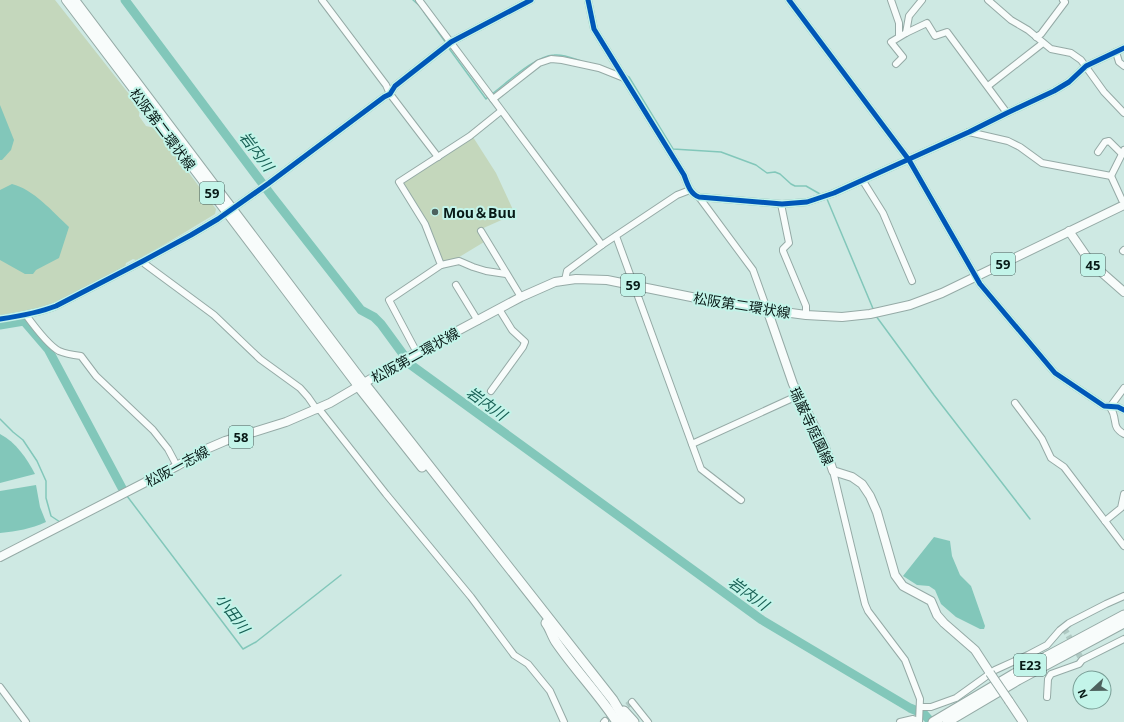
<svg xmlns="http://www.w3.org/2000/svg" width="1124" height="722" viewBox="0 0 1124 722" font-family="'Open Sans','Noto Sans JP',sans-serif">
  <style>
    .green { fill: #c4d7bc }
    .water { fill: #82c7ba }
    .lines { fill: none; stroke-linecap: round; stroke-linejoin: round }
    .stream { stroke: #82c7ba; stroke-width: 1.5 }
    .river { stroke: #82c7ba; stroke-width: 9 }
    .minor-tunnel { stroke: #b0cac4; stroke-width: 6; stroke-dasharray: 6 3; stroke-linecap: butt }
    .minor-casing { stroke: #95aaa6; stroke-width: 8 }
    .major-casing { stroke: #95aaa6; stroke-width: 10 }
    .highway-casing { stroke: #95aaa6; stroke-width: 11 }
    .minor { stroke: #f8fcfb; stroke-width: 6 }
    .major { stroke: #f8fcfb; stroke-width: 8 }
    .highway { stroke: #f8fcfb; stroke-width: 9 }
    .major-bridge-casing { stroke: #95aaa6; stroke-width: 10; stroke-linecap: butt }
    .major-bridge { stroke: #f8fcfb; stroke-width: 8 }
    .cycleway-casing { stroke: #c3f4e9; stroke-width: 8 }
    .cycleway { stroke: #0057b8; stroke-width: 5 }
    .poi-dot { fill: #4d625e; stroke: #c3f4e9; stroke-width: 1.5 }
    .labels { text-anchor: middle; dominant-baseline: central; stroke-width: 4; stroke-linejoin: round; paint-order: stroke }
    .shield { fill: #c3f4e9; stroke: #405b56; stroke-width: 1 }
    .shield-label { font-size: 13px; font-weight: bold; fill: #081a17 }
    .street-label { font-size: 14px; fill: #081a17; stroke: #c3f4e9 }
    .poi-label { font-size: 14px; font-weight: bold; fill: #081a17; stroke: #c3f4e9; text-anchor: start }
    .water-label { font-size: 15px; font-style: italic; fill: #196055; stroke: #c3f4e9 }
  </style>
  <rect width="100%" height="100%" fill="#cee9e3"/>
  <!-- green -->
  <g class="green">
    <path d="M0 0H55L140 108 139 116 146 126 155 128 216 209 215 214C189 230 163 246 136 260L133 259 126 263 125 267 51 304 32 310 0 315Z"/>
    <polygon points="473,137 496,173 515,214 479,230 484,242 456,259 445,263 441,260 403,183"/>
  </g>
  <!-- water -->
  <g class="water">
    <polygon points="0,105 14,140 11,150 2,160 0,160"/>
    <path d="M12 184C33 189 53 212 69 227L59 258 36 270 33 274H25L0 260V190Z"/>
    <path d="M0 434C16 442 27 459 35 474L0 483Z"/>
    <path d="M36 485 40 507 46 522C30 529 18 531 0 533V491Z"/>
    <polygon points="934,537 950,541 952,556 960,575 971,586 985,626 984,629 980,629 956,617 941,604 935,590 929,586 917,585 903,576"/>
  </g>
  <g class="lines">
    <!-- stream -->
    <g class="stream">
      <polyline points="413,0 421,7"/>
      <polyline points="424,12 446,43"/>
      <polyline points="448,47 486,99 489,96"/>
      <polyline points="626,76 629,77 673,149 721,152 756,165 767,173 775,172 780,174 791,184 795,186 806,186 820,194"/>
      <path d="M492 94C508 82 535 56 554 55 564 54 572 58 581 61"/>
      <polyline points="827,199 874,311"/>
      <polyline points="876,316 934,395 1030,519"/>
      <polyline points="0,419 13,432 23,440 37,461 46,481 46,498 51,516 60,522"/>
      <polyline points="127,496 243,649 256,642 341,575"/>
    </g>
    <!-- river -->
    <g class="river">
      <polyline points="125,0 271,195 361,310 374,317 381,324 411,365 762,620 910,708 924,714 931,722"/>
      <polyline points="0,325 24,321 48,349 122,488"/>
    </g>
    <!-- minor-tunnel -->
    <g class="minor-tunnel">
      <polyline points="1064,628 1082,660"/>
      <polyline points="605,721 632,702"/>
    </g>
    <!-- minor casing -->
    <g class="minor-casing">
      <g id="minor">
        <polyline points="322,0 386,85 390,94 438,157"/>
        <polyline points="419,0 602,245"/>
        <path d="M588 0 594 29 684 175C687 183 690 194 699 197L782 204 807 202 834 193 969 132 1007 113 1054 91 1069 82 1086 66 1124 48"/>
        <polyline points="789,0 909,160 980,284 1055,373 1104,406 1118,407 1124,410"/>
        <polyline points="891,0 899,23 899,36"/>
        <polyline points="988,0 1011,20 1028,30 1051,49 1071,53 1081,60 1104,92 1124,113"/>
        <polyline points="906,33 927,23 935,36 947,32 1007,113"/>
        <polyline points="1036,37 1041,34 1065,2 1063,0"/>
        <polyline points="1116,52 1119,62 1124,66"/>
        <polyline points="896,64 903,57 891,42 906,33 909,16 922,0"/>
        <polyline points="988,86 1043,43"/>
        <polyline points="493,99 539,63 551,59 562,60 599,68 624,78"/>
        <polyline points="969,132 1008,141 1020,147 1042,163 1111,176"/>
        <polyline points="1098,152 1105,142 1109,141 1122,154"/>
        <polyline points="1111,176 1122,200 1124,202"/>
        <polyline points="1111,176 1124,150"/>
        <polyline points="863,181 883,213 912,281"/>
        <polyline points="699,197 753,270 767,309"/>
        <polyline points="781,204 789,243 783,249 783,251 806,306 806,315"/>
        <polyline points="481,231 521,297"/>
        <polyline points="616,236 701,469 741,500"/>
        <polyline points="1123,251 1124,250"/>
        <polyline points="143,261 145,264 214,315 260,359 300,388 308,397 317,410"/>
        <polyline points="441,265 459,261 473,267 486,271 506,274"/>
        <polyline points="565,280 567,271 602,245 677,195 690,190"/>
        <polyline points="456,285 478,321"/>
        <path d="M26 315C34 326 48 345 59 351 66 354 73 355 81 356L96 376 153 430 168 449 177 466"/>
        <path d="M0 319C20 316 38 313 56 306L143 261 191 235 218 219 269 183 384 97 390 94 395 86 451 42 531 0"/>
        <polyline points="415,349 389,300 441,265 425,224 399,182 470,136 501,111"/>
        <polyline points="491,391 523,347 525,342 512,330 499,309"/>
        <polyline points="1015,403 1042,439 1051,458 1064,467 1124,546"/>
        <path d="M1110 407C1119 420 1110 426 1124 434"/>
        <polyline points="1110,407 1124,388"/>
        <polyline points="319,409 386,494 471,597 514,655 528,664 550,691 564,722"/>
        <polyline points="692,444 797,396"/>
        <polyline points="833,471 865,604 868,611 905,660 920,699 919,722"/>
        <polyline points="1105,521 1121,508 1124,494"/>
        <polyline points="0,687 26,722"/>
        <polyline points="1047,697 1048,679 1051,674 1079,664 1082,660 1124,639"/>
        <polyline points="632,702 648,722"/>
        <polyline points="920,707 931,707 956,698 995,670 1028,655 1047,645 1060,630 1069,623 1106,604 1124,596"/>
        <polyline points="604,722 605,721"/>
        <polyline points="900,722 913,719 919,721"/>
      </g>
    </g>
    <!-- major casing -->
    <g class="major-casing">
      <g id="major">
        <polyline points="66,0 358,386"/>
        <polyline points="75,0 364,383"/>
        <polyline points="1069,231 1091,263 1124,292"/>
        <polyline points="767,309 793,384 825,447 833,471 852,477 862,484 870,496 877,512 895,575 903,586 931,601 937,615 944,623 975,650 990,673"/>
        <polyline points="0,557 177,466 204,450 225,441 286,422 330,403 403,360 521,297 555,282 576,279 607,280 731,305 806,315 842,317 870,314 910,305 942,293 1124,205"/>
        <polyline points="1009,701 1023,722"/>
      </g>
    </g>
    <!-- highway casing -->
    <g class="highway-casing">
      <g id="highway">
        <polyline points="364,383 613,700 626,722"/>
        <polyline points="358,386 422,467"/>
        <path d="M546 623C550 628 552 636 556 642 575 670 598 693 617 722"/>
        <polyline points="624,711 634,722"/>
        <polyline points="933,722 1014,674 1124,615"/>
        <polyline points="947,722 1018,680 1124,623"/>
      </g>
    </g>
    <!-- minor -->
    <use href="#minor" class="minor"/>
    <!-- major -->
    <use href="#major" class="major"/>
    <!-- highway -->
    <use href="#highway" class="highway"/>
    <!-- major-bridge casing -->
    <g class="major-bridge-casing">
      <polyline id="major-bridge" points="990,673 1009,701"/>
    </g>
    <!-- major-bridge -->
    <use href="#major-bridge" class="major-bridge"/>
    <!-- cycleway casing -->
    <g class="cycleway-casing">
      <g id="cycleway">
        <path d="M588 0 594 29 684 175C687 183 690 194 699 197L782 204 807 202 834 193 969 132 1007 113 1054 91 1069 82 1086 66 1124 48"/>
        <polyline points="789,0 909,160 980,284 1055,373 1104,406 1118,407 1124,410"/>
        <path d="M0 319C20 316 38 313 56 306L143 261 191 235 218 219 269 183 384 97 390 94 395 86 451 42 531 0"/>
      </g>
    </g>
    <!-- cycleway -->
    <use href="#cycleway" class="cycleway"/>
  </g>
  <!-- markers -->
  <circle class="poi-dot" cx="435" cy="212" r="4"/>
  <g class="labels">
    <!-- shield labels -->
    <g class="shield">
      <rect x="200" y="182" width="24" height="22" rx="3"/>
      <rect x="991" y="253" width="24" height="22" rx="3"/>
      <rect x="1081" y="254" width="24" height="22" rx="3"/>
      <rect x="621" y="274" width="24" height="22" rx="3"/>
      <rect x="229" y="426" width="24" height="22" rx="3"/>
      <rect x="1014" y="654" width="32" height="22" rx="3"/>
    </g>
    <g class="shield-label">
      <text x="212" y="193">59</text>
      <text x="1003" y="264">59</text>
      <text x="1093" y="265">45</text>
      <text x="633" y="285">59</text>
      <text x="241" y="437">58</text>
      <text x="1030" y="665">E23</text>
    </g>
    <!-- street labels -->
    <g class="street-label">
      <text transform="translate(163 129) rotate(53)">松阪第二環状線</text>
      <text transform="translate(742 305) rotate(9)">松阪第二環状線</text>
      <text transform="translate(415 355) rotate(-29)">松阪第二環状線</text>
      <text transform="translate(812 426) rotate(65)">瑞巌寺庭園線</text>
      <text transform="translate(177 466) rotate(-28)">松阪一志線</text>
    </g>
    <!-- poi labels -->
    <g class="poi-label">
      <text x="443" y="212">Mou＆Buu</text>
    </g>
    <!-- water labels -->
    <g class="water-label">
      <text transform="translate(257 151) rotate(53)">岩内川</text>
      <text transform="translate(487 403) rotate(36)">岩内川</text>
      <text transform="translate(749 593) rotate(36)">岩内川</text>
      <text transform="translate(233 613) rotate(53)">小田川</text>
    </g>
  </g>
  <!-- north arrow -->
  <g transform="translate(1092 690) rotate(248)"><circle r="19" fill="#c3f4e9" stroke="#789d95"/>
  <path d="M0-3L7 15L0 10L-7 15Z" fill="#4d625e"/>
  <text y="-6" font-size="11" font-weight="bold" text-anchor="middle" fill="#081a17">N</text>
  </g>
</svg>
